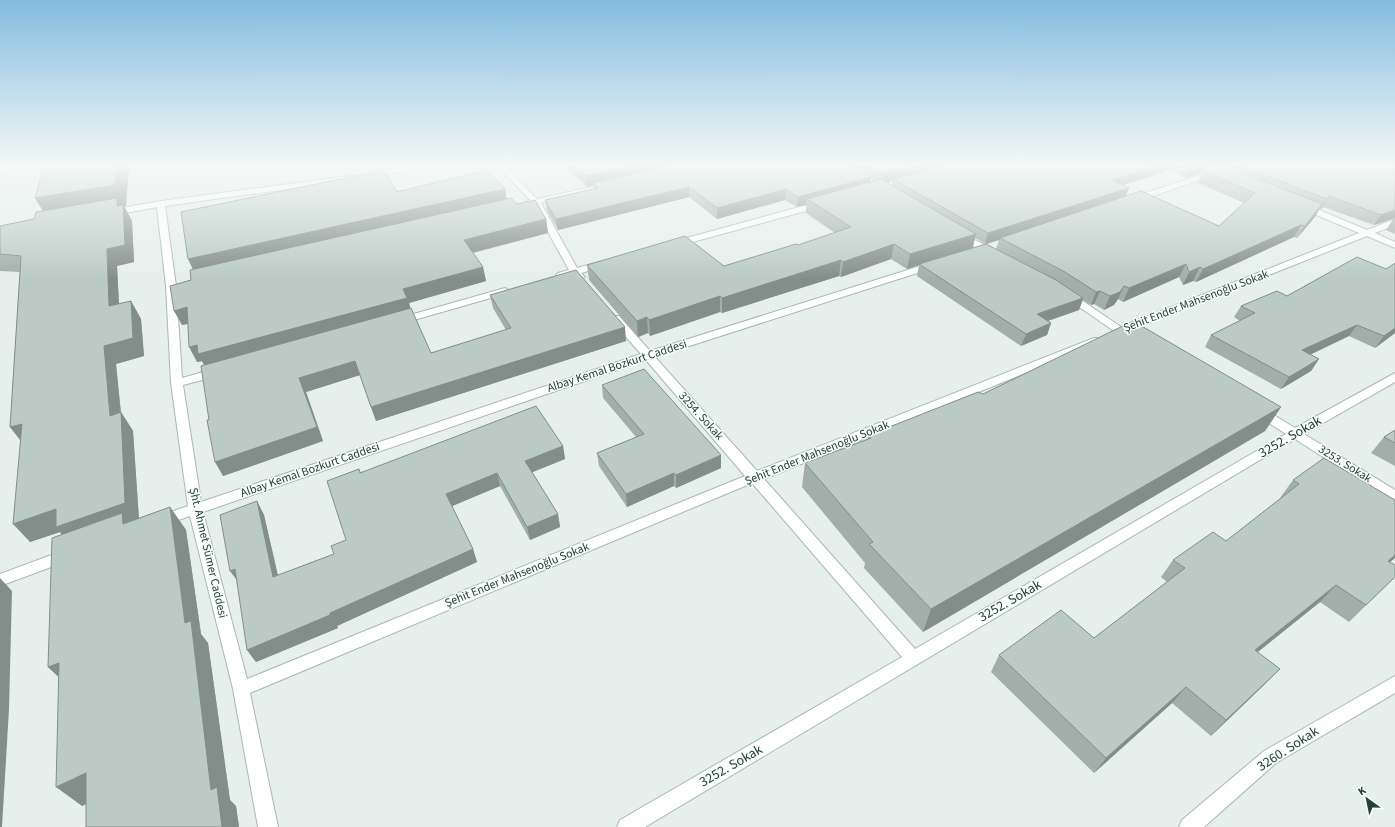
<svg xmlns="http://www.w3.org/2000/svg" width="1395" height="827" viewBox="0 0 1395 827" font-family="'Source Sans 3',sans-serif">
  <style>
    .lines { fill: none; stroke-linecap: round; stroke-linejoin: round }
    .minor-casing { stroke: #a8b8b2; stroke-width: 2 }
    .minor { fill: #fff; fill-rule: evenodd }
    .wall { fill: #a1aea9; fill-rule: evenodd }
    .shaded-wall { fill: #838d89 }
    .building { fill: #bbcac4; stroke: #838d89 }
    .labels { text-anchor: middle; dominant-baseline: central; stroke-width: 3; stroke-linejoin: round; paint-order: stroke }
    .street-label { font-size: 12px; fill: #24423a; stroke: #f7fbf9 }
    .near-street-label { font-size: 14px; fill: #24423a; stroke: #f7fbf9 }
  </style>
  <rect width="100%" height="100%" fill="#e6efeb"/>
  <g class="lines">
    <!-- minor casing -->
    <g class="minor-casing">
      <g id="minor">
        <polygon points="7,165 15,165 0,175 0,169"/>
        <polygon points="417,165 431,165 427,167 370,178 366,176 370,174"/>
        <polygon points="496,165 504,165 537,199 609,183 612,183 612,187 541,203 577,268 603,261 606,262 608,264 606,266 581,273 585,277 580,280 572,275 561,278 558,277 556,275 558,273 569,270 533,205 526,205 525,203 526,201 530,200"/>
        <polygon points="1232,165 1242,165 1136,202 1133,202 1129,200 1130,198"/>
        <path d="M349 176H352V180L165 206 176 286 182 378 218 368 222 369 224 372 222 375 183 385 201 502 641 354 611 320 610 318 611 316H619L650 351 933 262 938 265 936 267 655 357 757 471 1094 338H1102L1103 340 1102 342 764 479 915 649 1286 434 1256 415 1254 412 1256 409H1264L1295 428 1395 373V382L1304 434 1395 490V501L1390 500 1295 439 645 827H617L620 820 902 657 752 483 250 693 278 827H258L233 689 190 516 161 526 156 525 154 521 156 517 188 506 171 383 166 286 157 207 110 216 106 213 110 210 161 201ZM646 360 745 476 247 679 203 512Z"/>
        <polygon points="821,201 824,202 825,204 824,206 678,246 675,247 670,244 672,242"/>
        <polygon points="1303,203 1367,230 1395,219 1395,225 1375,233 1395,242 1395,248 1367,236 1128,331 1133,336 1128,339 1124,338 1062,295 1067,292 1071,293 1121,327 1359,233 1300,208 1299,206"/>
        <polygon points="960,233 997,251 999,253 997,255 991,255 957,238 956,236"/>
        <polygon points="505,288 510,291 508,293 400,324 395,321 396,319"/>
        <polygon points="65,550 70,552 72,556 70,560 0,586 0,574"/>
        <polygon points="1395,676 1395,693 1276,763 1204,827 1179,827 1182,820 1264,751"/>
      </g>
    </g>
    <!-- minor -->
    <use href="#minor" class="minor"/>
  </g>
  <!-- wall -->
  <g class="wall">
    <path d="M564 165H1228L1224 166 1230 168 1231 165H1395V218L1374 225 1323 207 1320 210 1319 209 1315 217 1297 238 1294 237 1196 282 1193 281 1183 285 1179 277 1123 302 1118 299 1114 305 1104 310 1094 304 1091 305 1083 300 1079 310 1048 321 1051 323 1047 335 1021 346 917 276 919 265 907 269 891 259 841 277 839 276 722 313 720 312 650 336 648 333 638 337 589 280 587 265 724 266 798 245 835 233 806 213V205L797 207 785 200 717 219 689 197 558 230 547 211 545 200 593 189V185L587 187ZM1208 165 1214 167 1205 170ZM1170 170 1186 178 1202 173 1198 183 1244 203 1219 226 1126 196 1123 185ZM871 178 875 180 870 182ZM892 181V185L888 183ZM975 238 985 244 973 248ZM999 240 996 249 987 244Z"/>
    <polygon points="129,166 126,206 124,206 132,221 134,262 117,266 119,304 131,301 141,319 144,356 116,364 121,412 133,431 139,518 170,507 186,530 201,634 208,643 230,800 236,806 239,827 86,827 86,804 82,806 59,677 48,667 62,535 60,532 30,542 20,440 10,427 20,272 0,271 0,226 34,219 43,211 35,198"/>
    <polygon points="397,192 507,199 546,219 548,233 473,253 483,267 486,281 409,303 410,309 431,353 506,330 493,308 490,295 626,341 376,421 360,375 306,392 323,441 223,476 209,420 204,365 202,361 197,362 188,324 182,325 193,270"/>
    <polygon points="1395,218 1395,234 1386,230 1393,219"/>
    <polygon points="1386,269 1395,333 1375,348 1349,336 1310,355 1319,359 1311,371 1281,389 1205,347 1211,335 1240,321 1234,317 1241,306 1287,296"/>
    <polygon points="602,385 721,468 676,488 674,486 627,507 599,466 597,453 636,437 603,398"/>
    <polygon points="983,394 1281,407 1265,431 923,632 864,568 865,563 802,487 805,463 868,439 869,435"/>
    <polygon points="1395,430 1395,466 1371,453 1384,437"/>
    <polygon points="563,446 565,459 532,472 558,514 560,527 530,540 500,486 452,506 473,549 477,562 337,626 338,628 256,662 247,650 257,501 264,515 278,575 334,554 346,540 360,472"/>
    <polygon points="1293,480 1395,500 1395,558 1390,562 1395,577 1349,622 1320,602 1258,652 1264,685 1211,736 1172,703 1094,773 991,672 999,655 1094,638 1167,582 1161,577 1173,560 1226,541 1281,498 1280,498"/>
  </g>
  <!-- shaded-wall -->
  <g class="shaded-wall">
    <polygon points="117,165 128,165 129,166 126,206 124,206 132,221 134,262 117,266 120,324 109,306 107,249 48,219 35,198"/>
    <polygon points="639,165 685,165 593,183 593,185 587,187 586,176"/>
    <polygon points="919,165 954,165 893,179 892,181 881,184 883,174"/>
    <polygon points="1160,165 1172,165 1170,170 1108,190 1112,180"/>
    <polygon points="1200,165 1208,165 1205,172 1203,171 1202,173 1186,178 1191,168"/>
    <polygon points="1218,165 1228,165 1216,168"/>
    <polygon points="871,177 869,187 807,199 806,205 797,207 798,197"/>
    <polygon points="689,187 689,197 558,230 556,219"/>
    <polygon points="1129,188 1125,198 1000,238 999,240 985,244 988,233"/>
    <polygon points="505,189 508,205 196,276 188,259"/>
    <polygon points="786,189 785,200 717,219 717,208"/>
    <polygon points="1329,196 1323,207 1320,210 1327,199"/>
    <polygon points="1322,204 1315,217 1297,238 1305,226"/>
    <polygon points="1395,210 1395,218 1374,225 1381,215"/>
    <polygon points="546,219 548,233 467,254 464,240"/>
    <polygon points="1301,225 1294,237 1196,282 1203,269"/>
    <polygon points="976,234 972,249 919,264 919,265 907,269 910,254"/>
    <polygon points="894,244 891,259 841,277 843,262"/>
    <polygon points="841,260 839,276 722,313 722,298"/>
    <polygon points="1186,264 1179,277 1123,302 1129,288"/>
    <polygon points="483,267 486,281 409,303 412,313 207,370 202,361 197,362 189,347"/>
    <polygon points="1200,267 1193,281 1183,285 1189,272"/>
    <polygon points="1124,286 1118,299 1114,305 1104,310 1110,296"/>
    <polygon points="1100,291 1094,304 1091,305 1096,292"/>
    <polygon points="720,296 720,312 650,336 649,320"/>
    <polygon points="1083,298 1079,310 1033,326 1037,314"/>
    <polygon points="131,301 141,319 144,356 116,364 121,415 121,412 133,431 139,521 72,546 60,532 30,542 13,524 110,416 104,346"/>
    <polygon points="187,307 195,322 182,325 174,311"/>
    <polygon points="647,317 648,333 638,337 637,321"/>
    <polygon points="1051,323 1047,335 1021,346 1026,334"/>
    <polygon points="1357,325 1349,336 1294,362 1302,350"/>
    <polygon points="625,327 626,341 376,421 371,407"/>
    <polygon points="1395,328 1395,333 1375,348 1384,336"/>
    <polygon points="1319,359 1311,371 1281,389 1289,377"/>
    <polygon points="355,361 360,375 306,392 323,441 223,476 215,462 299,378"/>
    <polygon points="1281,407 1265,431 923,632 931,609"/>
    <polygon points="22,424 25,446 10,427"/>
    <polygon points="563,446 565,459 528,474 525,461"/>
    <polygon points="721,455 721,468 676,488 676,475"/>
    <polygon points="497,473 500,486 450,507 446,494"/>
    <polygon points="674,473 674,486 627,507 626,494"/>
    <polygon points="257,501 264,515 281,590 273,577"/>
    <polygon points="170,507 186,530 201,634 208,643 230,800 236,806 239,827 222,827 211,790 185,623"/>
    <polygon points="558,514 560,527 530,540 527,527"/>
    <polygon points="473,549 477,562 337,626 338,628 256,662 247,650 330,613"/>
    <polygon points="1395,555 1395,558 1371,578 1388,561"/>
    <polygon points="235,569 239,583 230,571"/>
    <polygon points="0,578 12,591 9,709 2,827 0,827"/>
    <polygon points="1336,585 1320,602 1240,666 1255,650"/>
    <polygon points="59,663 71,689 48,667"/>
    <polygon points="1280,669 1264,685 1211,736 1226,720"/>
    <polygon points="1186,687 1172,703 1094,773 1106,758"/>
    <polygon points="86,773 110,792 82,806 56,787"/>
  </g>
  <!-- building -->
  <g class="building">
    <polygon points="44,165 117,165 115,185 35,198"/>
    <polygon points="573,165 639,165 586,176"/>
    <polygon points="671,165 849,165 871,177 798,197 786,189 717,208 689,187 556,219 545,200 598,188 593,183"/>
    <polygon points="867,165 919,165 883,174"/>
    <polygon points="947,165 1160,165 1112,180 1129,188 988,233 893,179"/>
    <polygon points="1184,165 1200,165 1191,168"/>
    <polygon points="1222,165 1322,204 1305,226 1301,225 1203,269 1200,267 1189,272 1186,264 1129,288 1124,286 1120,292 1110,296 1100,291 1096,292 1065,272 1000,238 1141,191 1219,226 1255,193 1203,171"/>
    <polygon points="1239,165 1395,165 1395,210 1381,215 1329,196 1327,199"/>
    <polygon points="384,170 397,192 487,170 505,189 188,259 181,212"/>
    <polygon points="881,179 976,234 910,254 894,244 843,262 841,260 722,298 720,296 649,320 647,317 637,321 587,265 685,236 724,266 796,244 798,245 851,227 807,199"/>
    <polygon points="117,198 117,206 123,205 125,245 107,249 109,306 131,301 133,338 104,346 110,416 121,412 125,503 56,527 56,509 13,524 22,424 10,427 21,256 0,254 0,226 34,219 36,212"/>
    <polygon points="511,198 517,204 535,200 546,219 464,240 483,267 403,289 407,298 198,354 197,345 189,347 187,307 174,311 170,286 191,280 190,270"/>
    <polygon points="986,244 1056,280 1083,298 1037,314 1051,323 1026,334 919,264"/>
    <polygon points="1357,257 1386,269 1395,263 1395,328 1384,336 1357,325 1302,350 1319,359 1289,377 1211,335 1255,313 1241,306 1277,291 1287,296"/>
    <polygon points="576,270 625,327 371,407 355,361 299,378 317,427 215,462 207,420 209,420 201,366 411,308 431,353 511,328 490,295"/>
    <polygon points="1133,321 1281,407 931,609 869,544 873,542 805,463 871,438 869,435 978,392 983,394"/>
    <polygon points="644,369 721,455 676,475 674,473 626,494 597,453 644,434 602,385"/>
    <polygon points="536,406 563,446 525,461 558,514 527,527 497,473 446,494 473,549 330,613 330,615 247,650 235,569 230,571 220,515 257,501 273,577 334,554 331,546 346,540 327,481 359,469 360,473"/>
    <polygon points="1395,430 1395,443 1384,437"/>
    <polygon points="1324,458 1395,500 1395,555 1388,561 1395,565 1395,577 1366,605 1336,585 1255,650 1280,669 1226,720 1186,687 1106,758 999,655 1061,610 1094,638 1185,568 1173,560 1213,532 1226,541 1299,484 1293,480"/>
    <polygon points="170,507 185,623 191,621 211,790 217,787 222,827 86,827 86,773 56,787 59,663 48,667 52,538 122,513 123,524"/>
  </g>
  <!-- sky -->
  <linearGradient id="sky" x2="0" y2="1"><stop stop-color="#84bce0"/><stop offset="0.59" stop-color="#f4f8f6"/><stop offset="1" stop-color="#f4f8f6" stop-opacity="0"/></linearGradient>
  <rect width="1395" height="280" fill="url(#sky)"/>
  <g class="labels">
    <!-- street labels -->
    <g class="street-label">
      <text transform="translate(1196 301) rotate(-21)">Şehit Ender Mahsenoğlu Sokak</text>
      <text transform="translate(617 366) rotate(-18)">Albay Kemal Bozkurt Caddesi</text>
      <text transform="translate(701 416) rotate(48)">3254. Sokak</text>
      <text transform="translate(817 453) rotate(-22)">Şehit Ender Mahsenoğlu Sokak</text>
      <text transform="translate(1345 464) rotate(32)">3253. Sokak</text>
      <text transform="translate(310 470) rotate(-19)">Albay Kemal Bozkurt Caddesi</text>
      <text transform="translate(208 553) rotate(77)">Şht. Ahmet Sümer Caddesi</text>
      <text transform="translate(517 575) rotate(-22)">Şehit Ender Mahsenoğlu Sokak</text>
    </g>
    <!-- near-street labels -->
    <g class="near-street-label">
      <text transform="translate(1290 437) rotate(-30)">3252. Sokak</text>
      <text transform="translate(1010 601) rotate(-30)">3252. Sokak</text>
      <text transform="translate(1288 749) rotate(-33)">3260. Sokak</text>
      <text transform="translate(731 766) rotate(-30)">3252. Sokak</text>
    </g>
  </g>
  <!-- north arrow -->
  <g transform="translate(1367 799) rotate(327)" stroke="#f7fbf9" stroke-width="3" paint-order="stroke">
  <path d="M0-3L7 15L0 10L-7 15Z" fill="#24423a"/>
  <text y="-6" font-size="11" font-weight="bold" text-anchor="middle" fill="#24423a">K</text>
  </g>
</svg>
